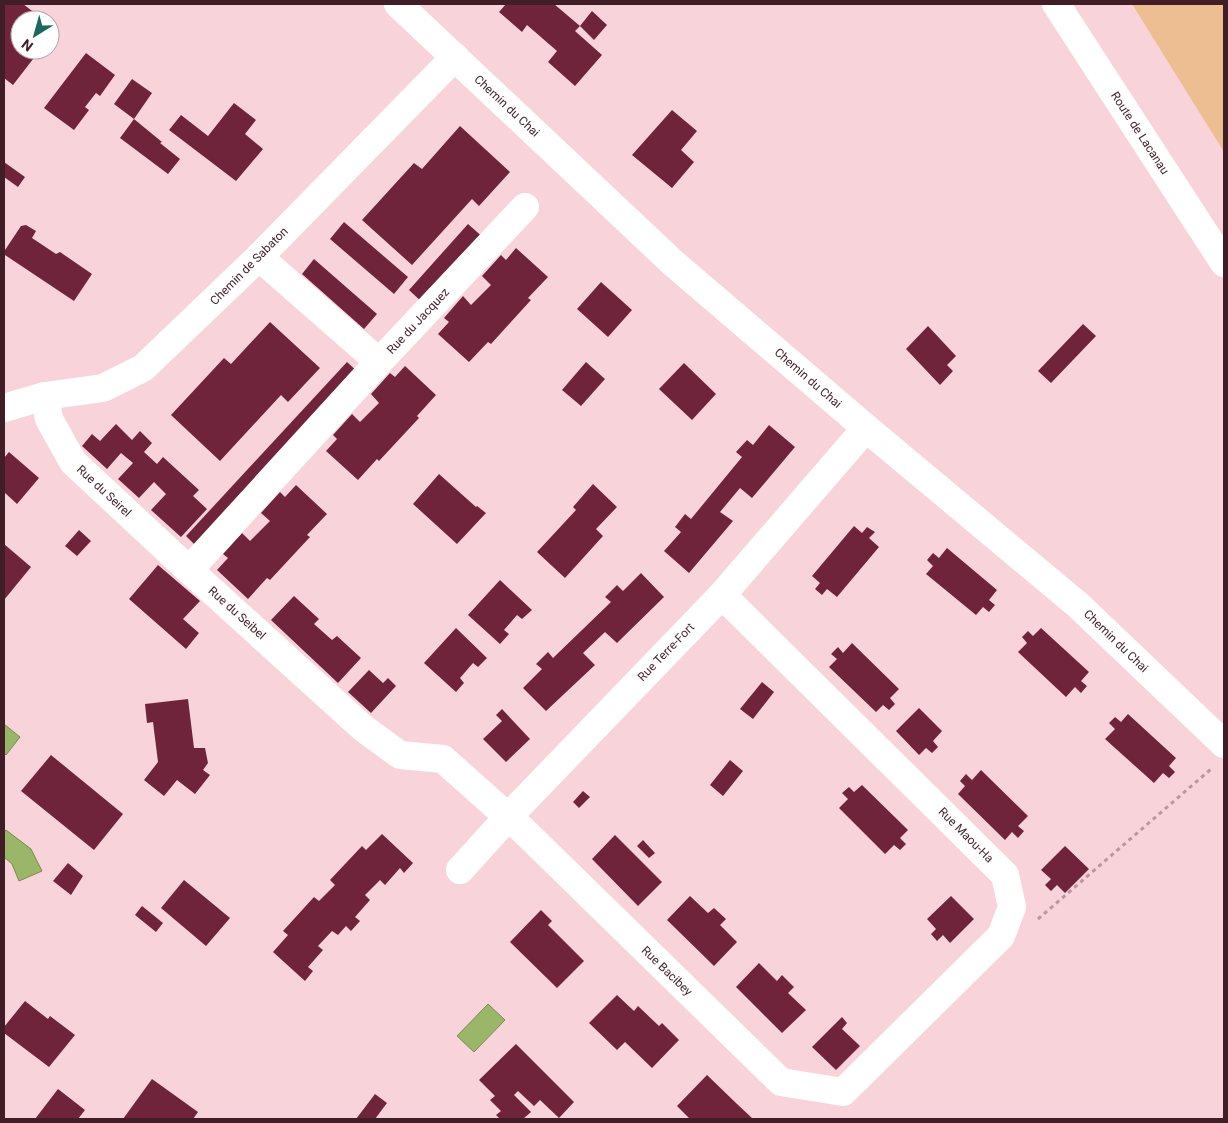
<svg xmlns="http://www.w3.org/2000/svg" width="1228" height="1123" viewBox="0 0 1228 1123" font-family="Roboto,sans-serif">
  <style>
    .green { fill: #ecbe91 }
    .water { fill: #9ab668; stroke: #7f8854 }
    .building { fill: #70243c }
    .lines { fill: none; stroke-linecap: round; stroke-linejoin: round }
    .path { stroke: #bb969e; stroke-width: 3; stroke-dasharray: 4 4; stroke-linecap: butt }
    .street { stroke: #fff; stroke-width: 28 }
    .primary { stroke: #fff; stroke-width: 28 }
    .labels { text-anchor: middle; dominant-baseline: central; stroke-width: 5; stroke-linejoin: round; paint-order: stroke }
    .street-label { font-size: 12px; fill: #411e27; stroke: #fff }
  </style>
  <rect width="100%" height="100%" fill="#f9d3da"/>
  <!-- green -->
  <polygon class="green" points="1132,4 1224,4 1224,152"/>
  <!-- water -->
  <g class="water">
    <polygon points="4,724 20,737 6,755 4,753"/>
    <polygon points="6,830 31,849 42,871 19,881 12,864 4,857 4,833"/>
    <polygon points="488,1004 505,1020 474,1052 457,1036"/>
  </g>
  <!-- building -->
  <g class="building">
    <polygon points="4,4 23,4 36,14 31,20 20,20 20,50 40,50 13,85 4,78"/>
    <polygon points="506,4 554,4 580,26 575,31 602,55 575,86 548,62 557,51 527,25 522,32 499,12"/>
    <polygon points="592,11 607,25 594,40 580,26"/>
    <polygon points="86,53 115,75 100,96 96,93 85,107 89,110 74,130 44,108"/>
    <polygon points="132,79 152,93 134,119 162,142 160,143 180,159 168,174 120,138 134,119 114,104"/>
    <polygon points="234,103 256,120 245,134 263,149 236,181 169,130 181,115 208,136"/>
    <polygon points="672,110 697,131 681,150 694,162 672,188 632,155"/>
    <polygon points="460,126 510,172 479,206 472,199 412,265 362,220 414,163 422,169"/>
    <polygon points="4,162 25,177 18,187 4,177"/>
    <polygon points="344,222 408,277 394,294 330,239"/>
    <polygon points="468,224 485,239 425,305 409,290"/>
    <polygon points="26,225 36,231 32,238 56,254 60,252 92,274 74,301 5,255 5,250 21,226"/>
    <polygon points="516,248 548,277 528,298 531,300 491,344 488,342 469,362 438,334 449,322 444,318 463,296 471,305 491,285 482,276 501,255 506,260"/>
    <polygon points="314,259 377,314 364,329 302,274"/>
    <polygon points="601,282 632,310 608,337 577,309"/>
    <polygon points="270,322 320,368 288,402 281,395 220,461 171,415 224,358 231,364"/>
    <polygon points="1083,324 1096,336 1051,383 1038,371"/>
    <polygon points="928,326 956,356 947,365 953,371 940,385 906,349"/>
    <polygon points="347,362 360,374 199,549 186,536"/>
    <polygon points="586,362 605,379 581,406 562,390"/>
    <polygon points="684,363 716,394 692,420 659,389"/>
    <polygon points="405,366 436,395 417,416 419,418 379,461 377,459 358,480 326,451 337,439 333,435 352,414 360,422 379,403 371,394 390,373 395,377"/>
    <polygon points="116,424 132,440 140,431 152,443 144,452 157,464 163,457 199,490 193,496 207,509 181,537 151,510 166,494 154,482 139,498 118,479 133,463 121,453 107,469 82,446 92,434 100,441"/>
    <polygon points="769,425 795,447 752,498 740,488 720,512 733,521 689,573 664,551 681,532 675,527 685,514 691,519 742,457 736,452 747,440 753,445"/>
    <polygon points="9,452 39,478 17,504 4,492 4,458"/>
    <polygon points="439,474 476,507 477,506 486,513 457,544 413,504"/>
    <polygon points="593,484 617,507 596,529 603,536 565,578 537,552 576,510 573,507"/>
    <polygon points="296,485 327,514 307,535 310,537 270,580 267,578 248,599 217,570 228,558 223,554 242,533 250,541 270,521 261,513 280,492 285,497"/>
    <polygon points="854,526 862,533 867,527 875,532 869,538 879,547 837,597 827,589 822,595 815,589 820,583 812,576"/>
    <polygon points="79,530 91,541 77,556 65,546"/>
    <polygon points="4,544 31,567 4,600"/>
    <polygon points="947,548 997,590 989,600 995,605 989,612 983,607 976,615 926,574 933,566 927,560 933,553 939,558"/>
    <polygon points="158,565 200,601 183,619 199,633 186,649 129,599"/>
    <polygon points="641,573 664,597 617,643 605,632 583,653 595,665 546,711 523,688 542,669 536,664 548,652 553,658 611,602 605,597 617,585 623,591"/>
    <polygon points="500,580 532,610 522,619 517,615 504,630 509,634 500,644 468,615"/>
    <polygon points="294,596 319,619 314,624 332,640 337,636 361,658 338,683 271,620"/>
    <polygon points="456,628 487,658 478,667 473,663 460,678 464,683 456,692 424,663"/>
    <polygon points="1041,628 1089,672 1081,681 1087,686 1081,693 1075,687 1066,697 1018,652 1027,643 1022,637 1028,631 1033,636"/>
    <polygon points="852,643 899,689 890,698 895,704 889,710 883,705 876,712 829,667 837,659 831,654 838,647 843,653"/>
    <polygon points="369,670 383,683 388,678 396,686 371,713 348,692"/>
    <polygon points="762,682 774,692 753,719 740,709"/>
    <polygon points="188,699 194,748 205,748 208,763 203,770 210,775 195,794 177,780 164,796 144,780 158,762 153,722 147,723 145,704"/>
    <polygon points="919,708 942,731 933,741 938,747 932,753 926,748 919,755 896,731"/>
    <polygon points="502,709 530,739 506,762 483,739 502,721 496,715"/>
    <polygon points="1128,714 1176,758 1169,766 1175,772 1169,778 1163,773 1154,783 1105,739 1115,729 1109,723 1115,717 1121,722"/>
    <polygon points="51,755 123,814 94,850 21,791"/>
    <polygon points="730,760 743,771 723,796 710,785"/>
    <polygon points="981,770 1028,816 1018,826 1024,831 1018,838 1012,832 1005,840 958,794 965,786 960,781 966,774 972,780"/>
    <polygon points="862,785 908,830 900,838 906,844 900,850 894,845 885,854 839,808 848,799 842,793 849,787 854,792"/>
    <polygon points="583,791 590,797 579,808 573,802"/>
    <polygon points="382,834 413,863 404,873 400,868 385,885 380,880 365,895 370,900 355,917 360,921 351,931 346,926 338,935 332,931 318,946 323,950 308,967 313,971 305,981 273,952 288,935 283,931 314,897 319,901 335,885 330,880 362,846 366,850"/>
    <polygon points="615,835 662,882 638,906 592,859"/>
    <polygon points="643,840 655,853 649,858 637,846"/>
    <polygon points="1065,846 1089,869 1065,893 1057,885 1051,891 1045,885 1051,879 1041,870"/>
    <polygon points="68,863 83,876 71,895 53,881"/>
    <polygon points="184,880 230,918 206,946 161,908"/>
    <polygon points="690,896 708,913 714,908 726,919 720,925 737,942 714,966 667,920"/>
    <polygon points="951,896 974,919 950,943 943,935 937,941 931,934 936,929 927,919"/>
    <polygon points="142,906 163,923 156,932 135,915"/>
    <polygon points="541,910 552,921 548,925 584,961 557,988 510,942"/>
    <polygon points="759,963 777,981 782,975 794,987 788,993 806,1010 782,1033 736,987"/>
    <polygon points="617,995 634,1011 638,1006 659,1026 662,1023 679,1040 652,1068 625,1042 617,1050 589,1023"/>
    <polygon points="25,1001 48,1019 50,1016 75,1035 49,1067 4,1033 4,1027"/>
    <polygon points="842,1017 847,1023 842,1029 860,1046 836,1070 812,1047"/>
    <polygon points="516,1044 574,1102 559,1118 540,1100 534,1106 518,1091 514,1095 531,1112 523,1119 500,1119 496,1115 501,1111 490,1100 495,1096 479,1080"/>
    <polygon points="707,1075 736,1103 753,1119 690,1119 677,1106"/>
    <polygon points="152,1079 198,1112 193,1119 123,1119"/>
    <polygon points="58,1089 85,1110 78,1119 35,1119"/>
    <polygon points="375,1094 387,1103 375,1119 356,1119"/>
  </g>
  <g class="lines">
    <!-- path -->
    <polyline class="path" points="1038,919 1211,769"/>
    <!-- street -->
    <g class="street">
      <polyline points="398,4 672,262 866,428 1078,605 1224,744"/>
      <polyline points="259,257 379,362 525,207"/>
      <polyline points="379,362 189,570 363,728 400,755 443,759 525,832 781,1082 843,1092 1001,936 1012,907 1005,875 722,595"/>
      <polyline points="45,396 49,419 73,462 189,570"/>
      <polyline points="4,408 45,396 103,388 143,368 259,257 455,57"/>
      <polyline points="460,870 508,817 722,595 866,428"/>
    </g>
    <!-- primary -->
    <polyline class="primary" points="1056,4 1224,263"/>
  </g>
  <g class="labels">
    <!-- street labels -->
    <g class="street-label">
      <text transform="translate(507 106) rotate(43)">Chemin du Chai</text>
      <text transform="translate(1140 133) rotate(57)">Route de Lacanau</text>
      <text transform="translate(249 266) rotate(-45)">Chemin de Sabaton</text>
      <text transform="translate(418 321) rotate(-47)">Rue du Jacquez</text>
      <text transform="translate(808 378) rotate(41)">Chemin du Chai</text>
      <text transform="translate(104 491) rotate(43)">Rue du Seirel</text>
      <text transform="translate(237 613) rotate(42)">Rue du Seibel</text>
      <text transform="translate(1116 641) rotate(44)">Chemin du Chai</text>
      <text transform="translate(666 652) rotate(-46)">Rue Terre-Fort</text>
      <text transform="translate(966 835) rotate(45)">Rue Maou-Ha</text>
      <text transform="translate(667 971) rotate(44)">Rue Bacibey</text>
    </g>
  </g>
  <!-- border -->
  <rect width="1228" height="1123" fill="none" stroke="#411e27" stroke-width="10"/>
  <!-- north arrow -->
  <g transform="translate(35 35) rotate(217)"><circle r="24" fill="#ffffff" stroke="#b3a5a9"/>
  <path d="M0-4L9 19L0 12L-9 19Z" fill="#1c675f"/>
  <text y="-8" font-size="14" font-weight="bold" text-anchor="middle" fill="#411e27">N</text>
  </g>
</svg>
